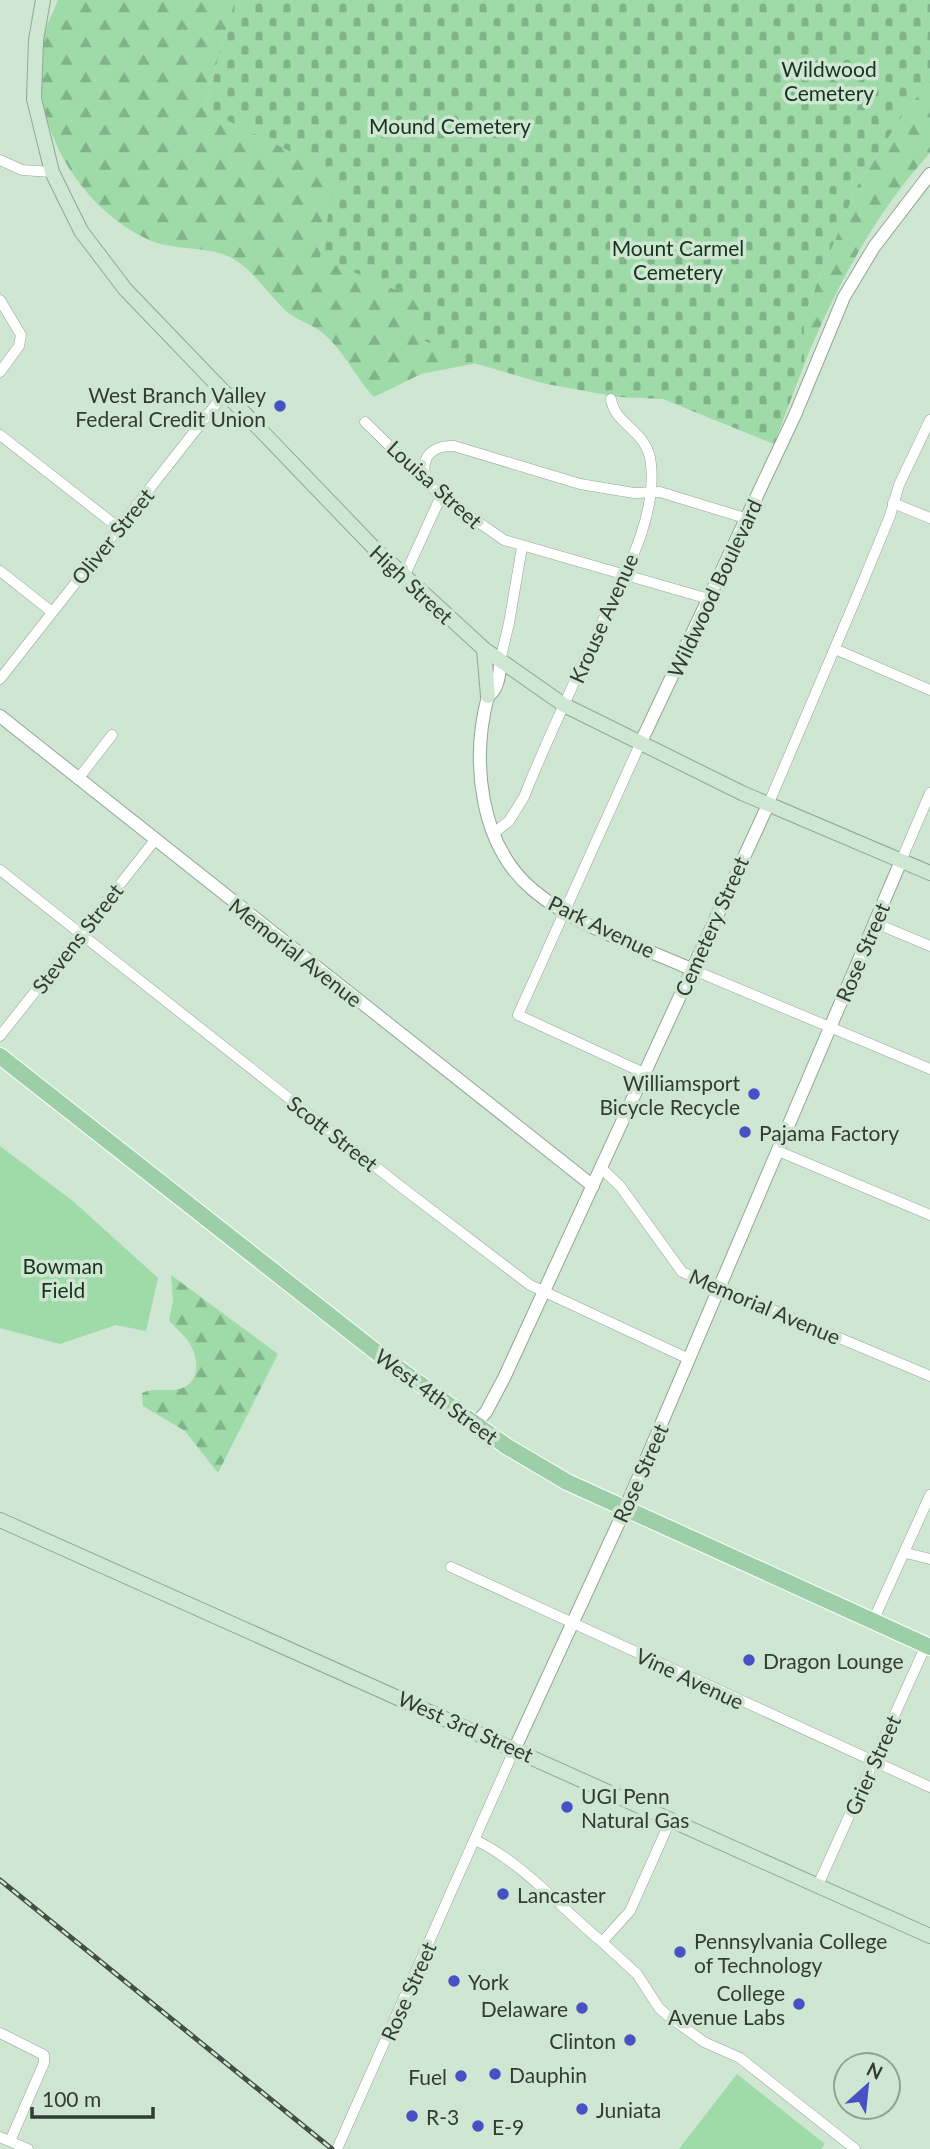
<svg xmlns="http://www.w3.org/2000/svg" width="930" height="2149" viewBox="0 0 930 2149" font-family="Lato,sans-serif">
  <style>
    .forest { fill: url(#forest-firs) }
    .cemetery { fill: url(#cemetery-stones) }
    .park { fill: #9edba8 }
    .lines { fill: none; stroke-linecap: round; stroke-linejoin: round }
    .minor-casing { stroke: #91a794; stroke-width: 11 }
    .tertiary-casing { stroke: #91a794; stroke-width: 14 }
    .secondary-casing { stroke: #91a794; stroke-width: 16 }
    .primary-casing { stroke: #fff; stroke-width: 18 }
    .minor { stroke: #fff; stroke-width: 10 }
    .tertiary { stroke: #fff; stroke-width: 12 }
    .secondary { stroke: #cee7d3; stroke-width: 14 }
    .primary { stroke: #9ccea7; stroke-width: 16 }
    .rail-casing { stroke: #434e44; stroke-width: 5 }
    .rail { stroke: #cfe6d2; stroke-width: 2.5; stroke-dasharray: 8; stroke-linecap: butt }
    .poi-dot { fill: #4750c5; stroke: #cfe6d2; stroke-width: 2.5 }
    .labels { text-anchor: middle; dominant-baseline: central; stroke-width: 7; stroke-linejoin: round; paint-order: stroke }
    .park-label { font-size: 21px; fill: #14351c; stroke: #cfe6d2 }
    .poi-label { font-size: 21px; fill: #333c34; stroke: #cfe6d2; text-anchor: start }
    .street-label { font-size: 21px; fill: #333c34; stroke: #cfe6d2 }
  </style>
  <defs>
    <pattern id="forest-firs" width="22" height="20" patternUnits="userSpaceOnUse" patternTransform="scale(1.75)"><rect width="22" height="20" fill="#9edba8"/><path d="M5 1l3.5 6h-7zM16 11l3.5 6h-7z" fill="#81b38a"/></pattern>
    <pattern id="cemetery-stones" width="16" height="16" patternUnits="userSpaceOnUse" patternTransform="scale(1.75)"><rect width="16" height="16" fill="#9edba8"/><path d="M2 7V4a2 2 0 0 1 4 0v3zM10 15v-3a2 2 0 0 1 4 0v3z" fill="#81b38a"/></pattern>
  </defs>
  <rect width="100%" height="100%" fill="#cfe6d2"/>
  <!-- forest -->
  <g class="forest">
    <path d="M58 0H235L204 109 392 199 326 228 320 258 428 303 416 337 477 363 421 374 374 397C356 378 346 354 325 335 314 324 296 321 285 310 269 295 256 274 237 261 209 243 173 253 145 238 77 205 29 121 41 45 43 30 53 14 58 0Z"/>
    <path d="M930 81V153C875 213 834 290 804 365V316L857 186 906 110Z"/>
    <path d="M171 1275 278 1354 218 1473 185 1431 143 1406 142 1393C153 1388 163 1391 174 1390 199 1388 201 1363 190 1344 185 1335 175 1328 169 1320L173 1301Z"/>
  </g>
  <!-- cemetery -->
  <polygon class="cemetery" points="235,0 930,0 930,81 906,110 857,186 804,316 804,365 774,444 663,399 619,397 546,384 477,364 416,337 427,303 320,258 336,174 204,109"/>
  <!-- park -->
  <g class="park">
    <polygon points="0,1146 74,1202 158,1278 146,1331 116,1325 60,1344 0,1328"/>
    <polygon points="737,2074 825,2144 821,2149 679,2149"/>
  </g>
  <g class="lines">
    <!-- minor casing -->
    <g class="minor-casing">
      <g id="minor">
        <polyline points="0,160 22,170 52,172"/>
        <polyline points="0,300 21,335 19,346 0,372"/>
        <polyline points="365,422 441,496 504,540 709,599"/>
        <polyline points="0,435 119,528"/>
        <path d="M426 479C420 457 432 445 454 446L580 484 634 493 660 492 745 518"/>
        <polyline points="893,503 930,518"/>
        <polyline points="0,571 52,612"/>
        <polyline points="404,577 441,496"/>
        <polyline points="835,649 930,690"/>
        <polyline points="500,661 509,623 522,547"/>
        <polyline points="0,679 224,394"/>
        <polyline points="640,744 518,1015 644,1073"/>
        <polyline points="78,779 112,735"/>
        <polyline points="768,805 857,596 890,516 899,485 930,420"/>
        <path d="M495 832 509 821 524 797C546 741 573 686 598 631 621 581 657 521 651 464 648 430 615 426 611 399"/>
        <polyline points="901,861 930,793"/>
        <polyline points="0,870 400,1186 530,1285 689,1359"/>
        <polyline points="875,923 930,946"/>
        <polyline points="691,969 930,1069"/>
        <polyline points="0,1036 155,840"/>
        <polyline points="778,1151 930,1215"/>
        <polyline points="601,1168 620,1186 682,1272 930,1376"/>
        <polyline points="906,1553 930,1559"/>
        <polyline points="451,1567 930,1787"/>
        <polyline points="873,1621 930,1495"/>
        <polyline points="671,1819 630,1911 602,1942 637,1974 659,2008 668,2016 704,2042 740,2058 855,2149"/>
        <path d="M475 1840C521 1861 563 1910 602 1942"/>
        <polyline points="818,1885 926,1645"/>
        <polyline points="0,2033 44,2055 44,2063 10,2141"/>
        <polyline points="0,2137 28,2149"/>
        <polyline points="337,2149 515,1748"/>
      </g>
    </g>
    <!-- tertiary casing -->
    <g class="tertiary-casing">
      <g id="tertiary">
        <path d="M500 661C500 673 498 690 488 696 471 760 479 845 533 890 577 927 640 946 691 969"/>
        <polyline points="0,716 593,1186"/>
        <polyline points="640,744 795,415 844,297 874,247 930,174"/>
        <polyline points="474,1425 486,1412 504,1378 768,805"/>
        <polyline points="515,1748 625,1509 901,861"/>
      </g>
    </g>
    <!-- secondary casing -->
    <g class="secondary-casing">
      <g id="secondary">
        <polyline points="43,0 36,40 34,99 52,172 81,231 125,289 373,547 484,649 564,705 742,793 930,873"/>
        <polyline points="484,649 488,696"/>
        <polyline points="0,1520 930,1936"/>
      </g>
    </g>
    <!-- primary casing -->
    <g class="primary-casing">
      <polyline id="primary" points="0,1056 380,1355 506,1446 567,1482 930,1647"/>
    </g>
    <!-- minor -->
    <use href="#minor" class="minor"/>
    <!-- tertiary -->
    <use href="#tertiary" class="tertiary"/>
    <!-- secondary -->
    <use href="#secondary" class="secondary"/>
    <!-- primary -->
    <use href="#primary" class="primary"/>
    <!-- rail casing -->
    <g class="rail-casing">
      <polyline id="rail" points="0,1880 332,2149"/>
    </g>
    <!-- rail -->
    <use href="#rail" class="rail"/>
  </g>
  <!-- markers -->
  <g class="poi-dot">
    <circle cx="280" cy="406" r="7"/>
    <circle cx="754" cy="1094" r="7"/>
    <circle cx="745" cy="1132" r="7"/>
    <circle cx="749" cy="1660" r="7"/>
    <circle cx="567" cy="1807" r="7"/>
    <circle cx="503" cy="1894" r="7"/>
    <circle cx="680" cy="1952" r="7"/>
    <circle cx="454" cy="1981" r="7"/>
    <circle cx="799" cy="2004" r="7"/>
    <circle cx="582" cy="2008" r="7"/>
    <circle cx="630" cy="2040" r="7"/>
    <circle cx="495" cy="2074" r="7"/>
    <circle cx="461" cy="2076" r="7"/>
    <circle cx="582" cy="2109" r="7"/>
    <circle cx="412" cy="2116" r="7"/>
    <circle cx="478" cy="2126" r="7"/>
  </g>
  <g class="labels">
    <!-- park labels -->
    <g class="park-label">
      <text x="829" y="68">Wildwood<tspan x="829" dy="24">Cemetery</tspan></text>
      <text x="450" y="125">Mound Cemetery</text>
      <text x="678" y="247">Mount Carmel<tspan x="678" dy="24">Cemetery</tspan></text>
      <text x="63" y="1265">Bowman<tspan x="63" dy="24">Field</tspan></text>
    </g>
    <!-- poi labels -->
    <g class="poi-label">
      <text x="266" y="394" text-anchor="end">West Branch Valley<tspan x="266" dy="24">Federal Credit Union</tspan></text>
      <text x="740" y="1082" text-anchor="end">Williamsport<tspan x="740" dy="24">Bicycle Recycle</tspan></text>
      <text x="759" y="1132">Pajama Factory</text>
      <text x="763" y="1660">Dragon Lounge</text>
      <text x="581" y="1795">UGI Penn<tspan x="581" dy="24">Natural Gas</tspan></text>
      <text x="517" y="1894">Lancaster</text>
      <text x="694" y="1940">Pennsylvania College<tspan x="694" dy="24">of Technology</tspan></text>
      <text x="468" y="1981">York</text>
      <text x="785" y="1992" text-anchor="end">College<tspan x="785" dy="24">Avenue Labs</tspan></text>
      <text x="568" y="2008" text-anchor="end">Delaware</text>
      <text x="616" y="2040" text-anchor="end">Clinton</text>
      <text x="509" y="2074">Dauphin</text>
      <text x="447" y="2076" text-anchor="end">Fuel</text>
      <text x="596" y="2109">Juniata</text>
      <text x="426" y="2116">R-3</text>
      <text x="492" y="2126">E-9</text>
    </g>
    <!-- street labels -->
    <g class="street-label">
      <text transform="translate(435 484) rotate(42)">Louisa Street</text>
      <text transform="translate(112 536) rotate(-51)">Oliver Street</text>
      <text transform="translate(412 584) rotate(43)">High Street</text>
      <text transform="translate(714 588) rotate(-65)">Wildwood Boulevard</text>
      <text transform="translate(603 618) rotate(-66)">Krouse Avenue</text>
      <text transform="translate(602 926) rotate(26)">Park Avenue</text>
      <text transform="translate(711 926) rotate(-66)">Cemetery Street</text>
      <text transform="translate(77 938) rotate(-52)">Stevens Street</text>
      <text transform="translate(296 952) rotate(38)">Memorial Avenue</text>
      <text transform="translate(862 952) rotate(-67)">Rose Street</text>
      <text transform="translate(333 1133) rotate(38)">Scott Street</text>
      <text transform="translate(765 1306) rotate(23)">Memorial Avenue</text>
      <text transform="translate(437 1396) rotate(36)">West 4th Street</text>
      <text transform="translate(640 1473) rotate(-66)">Rose Street</text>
      <text transform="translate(690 1678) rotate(25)">Vine Avenue</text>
      <text transform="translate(466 1726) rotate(24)">West 3rd Street</text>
      <text transform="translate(872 1765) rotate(-66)">Grier Street</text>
      <text transform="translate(408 1991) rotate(-66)">Rose Street</text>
    </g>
  </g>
  <!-- north arrow -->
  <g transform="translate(867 2086) rotate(27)"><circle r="33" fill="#cfe6d2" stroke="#91a293" stroke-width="2"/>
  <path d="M0-5L12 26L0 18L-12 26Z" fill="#4750c5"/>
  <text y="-10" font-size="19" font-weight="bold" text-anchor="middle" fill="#333c34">N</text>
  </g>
  <!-- scale -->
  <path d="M32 2107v10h121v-10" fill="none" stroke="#333c34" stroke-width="3.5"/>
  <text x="42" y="2107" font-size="21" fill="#333c34" stroke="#cfe6d2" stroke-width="5" paint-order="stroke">100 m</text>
</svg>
